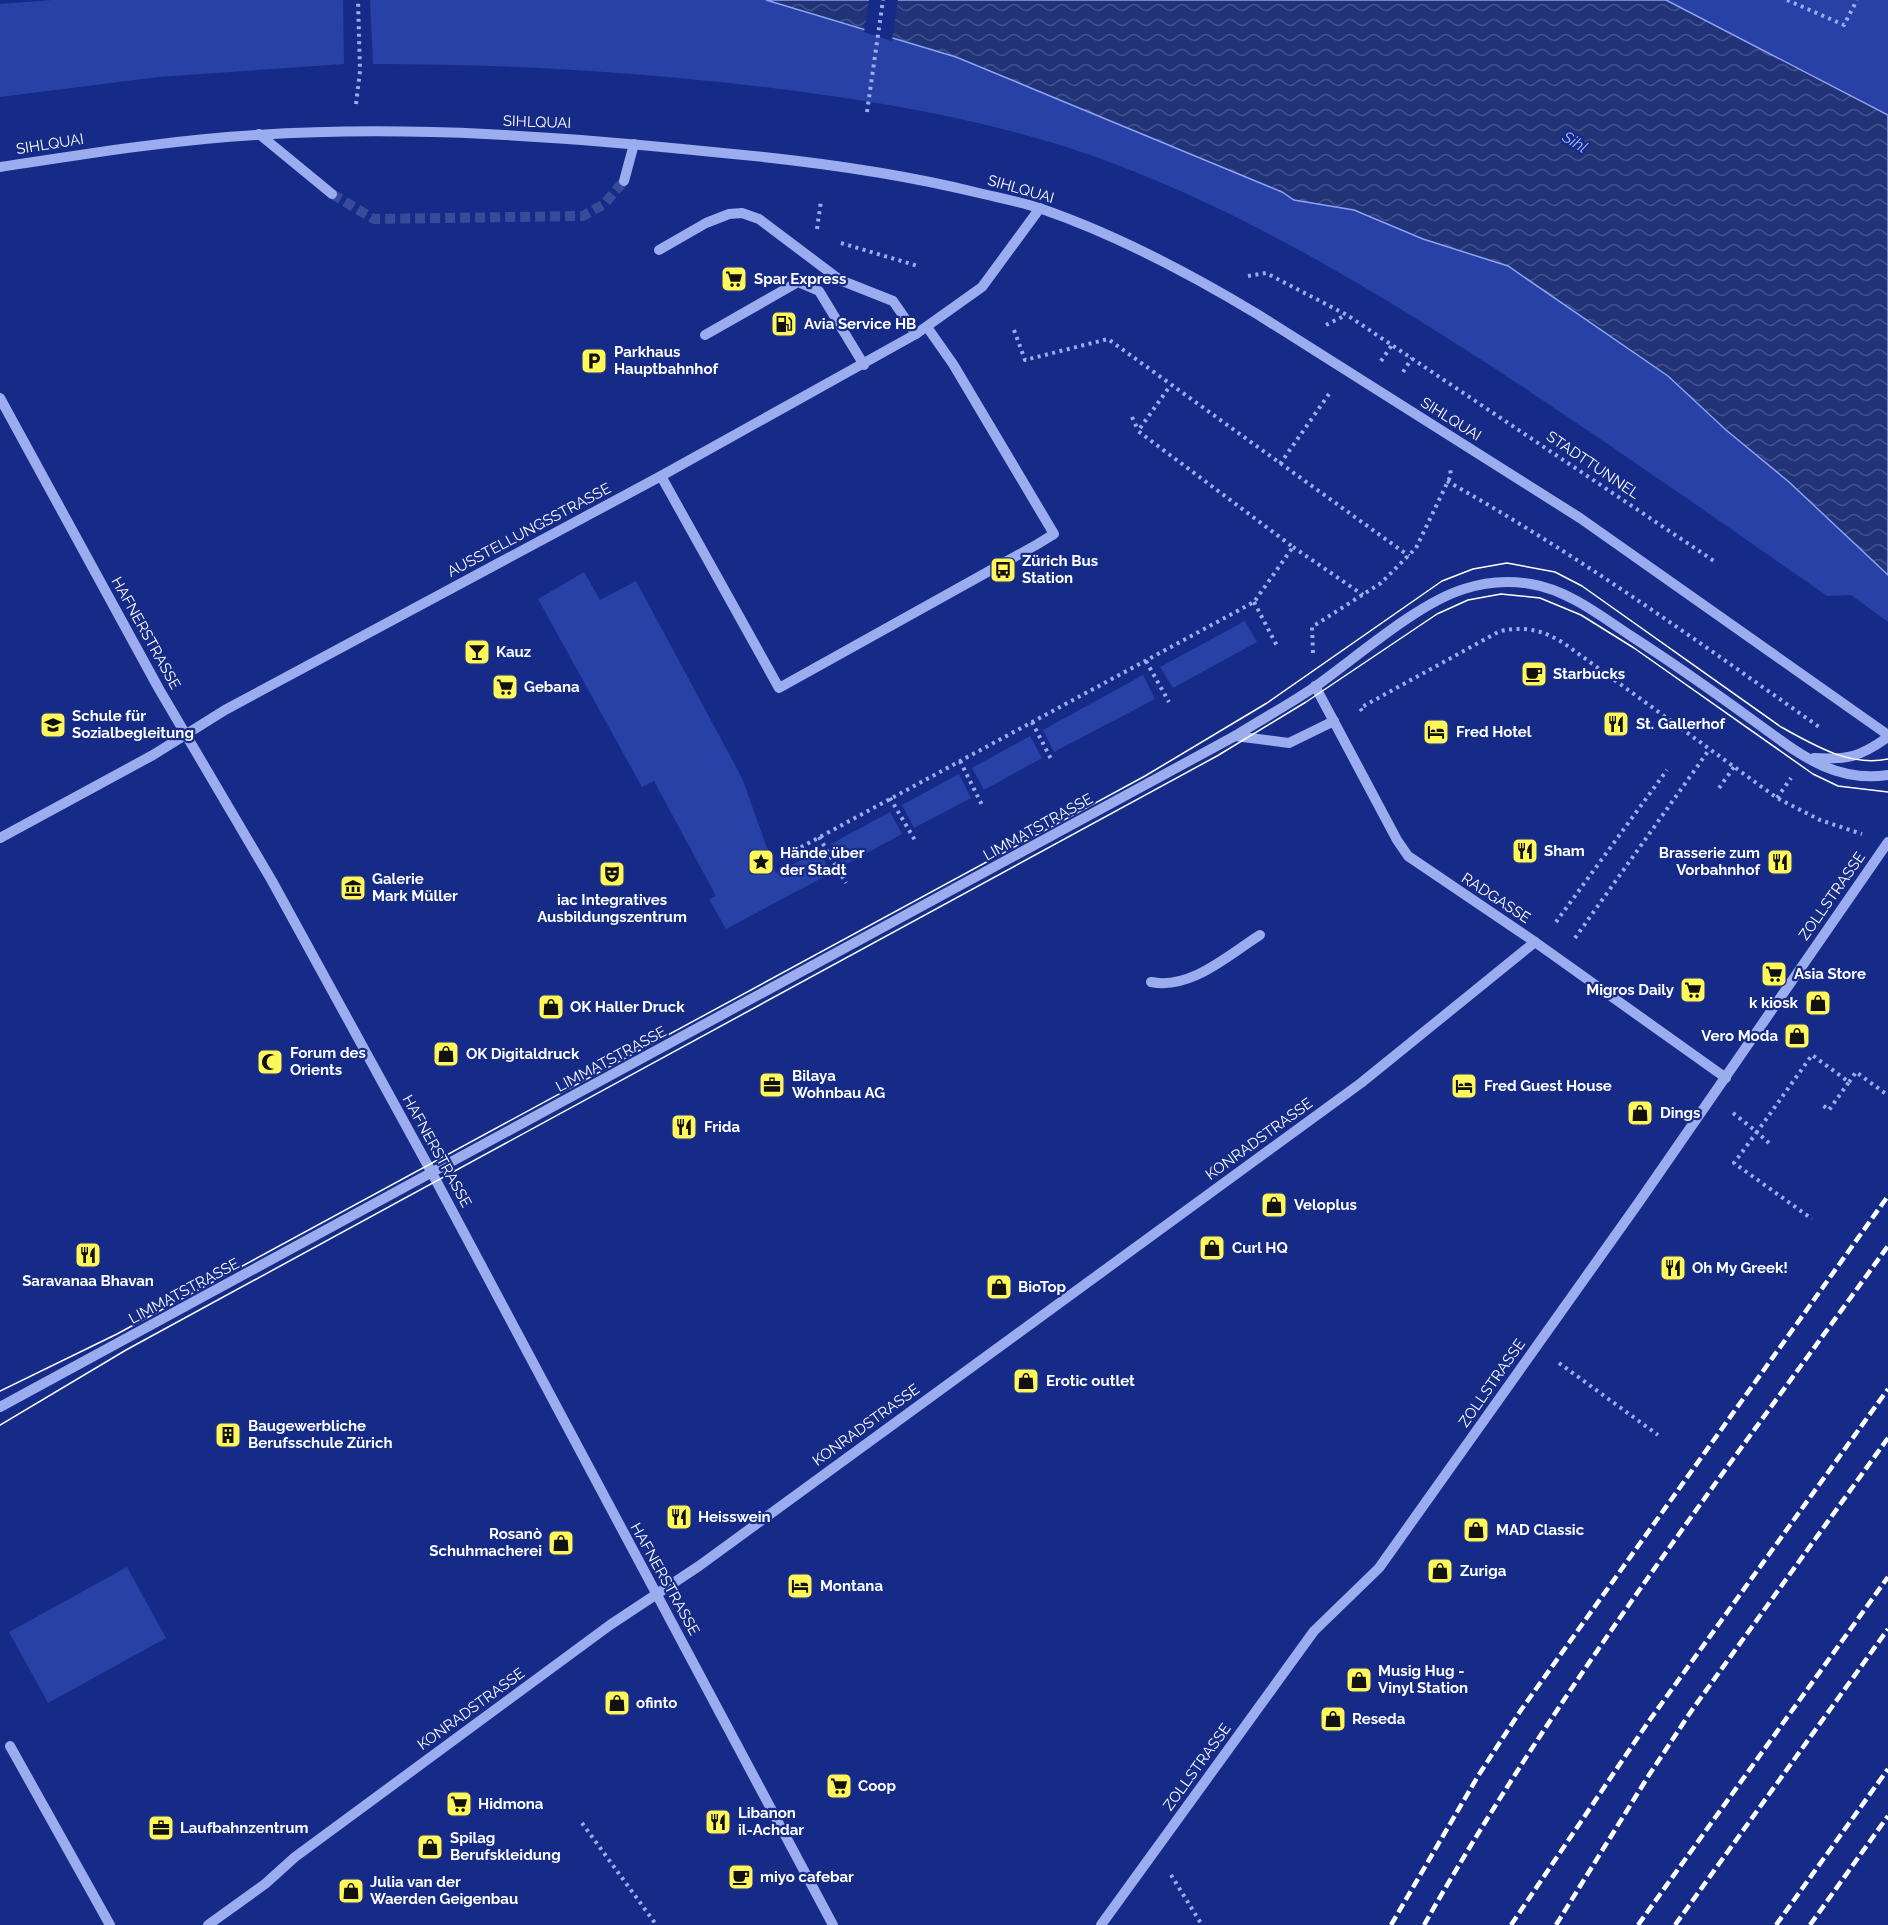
<svg xmlns="http://www.w3.org/2000/svg" width="1888" height="1925" viewBox="0 0 1888 1925" font-family="Raleway,sans-serif">
  <style>
    .green { fill: #2741a6 }
    .water { fill: url(#water-waves); stroke: #8da3f2; stroke-width: 1.5 }
    .pier { fill: #152b87 }
    .lines { fill: none; stroke-linecap: round; stroke-linejoin: round }
    .minor-tunnel { stroke: #384b99; stroke-width: 10; stroke-dasharray: 10 5; stroke-linecap: butt }
    .path { stroke: #9bacef; stroke-width: 4; stroke-dasharray: 3 4.5; stroke-linecap: butt }
    .minor { stroke: #9bacef; stroke-width: 10 }
    .tram { stroke: #fff; stroke-width: 1.5 }
    .rail { stroke: #fff; stroke-width: 4.5; stroke-dasharray: 10 4.5; stroke-linecap: butt }
    .labels { text-anchor: middle; dominant-baseline: central; stroke-width: 4.5; stroke-linejoin: round; paint-order: stroke }
    .street-label { font-size: 15px; fill: #fff; stroke: #152b87 }
    .poi-label { font-size: 15px; font-weight: bold; fill: #fff; stroke: #152b87; text-anchor: start }
    .water-label { font-size: 16px; font-style: italic; fill: #a6b7f6; stroke: #152b87 }
  </style>
  <defs>
    <pattern id="water-waves" width="16" height="10" patternUnits="userSpaceOnUse" patternTransform="scale(1.5)"><rect width="16" height="10" fill="#223378"/><path d="M0 5q4-4 8 0t8 0" fill="none" stroke="#43528c"/></pattern>
  </defs>
  <rect width="100%" height="100%" fill="#152b87"/>
  <!-- green -->
  <g class="green">
    <polygon points="52,0 343,0 344,64 158,77 0,97 0,4"/>
    <path d="M370 0H766L956 57 1282 192 1294 200 1354 210 1423 239 1508 266 1668 376 1726 430 1789 482 1878 564 1888 575V622L1851 595 1827 596C1714 517 1601 438 1485 362 1368 287 1250 216 1120 166 1004 121 878 101 755 86 628 71 501 64 373 64Z"/>
    <polygon points="1666,0 1888,0 1888,115"/>
    <polygon points="584,572 600,600 636,581 742,778 776,873 819,851 831,873 726,929 709,899 716,896 654,781 642,787 538,599"/>
    <polygon points="1245,621 1257,642 1173,688 1160,667"/>
    <polygon points="1143,675 1155,699 1054,752 1043,730"/>
    <polygon points="1030,736 1042,758 984,790 972,768"/>
    <polygon points="959,774 971,798 914,828 902,805"/>
    <polygon points="890,812 902,834 843,866 831,844"/>
    <polygon points="127,1567 166,1638 48,1703 9,1632"/>
  </g>
  <!-- water -->
  <polygon class="water" points="766,0 1666,0 1888,115 1888,575 1789,482 1726,430 1668,376 1508,266 1423,239 1354,210 1294,200 1282,192 956,57"/>
  <!-- pier -->
  <polygon class="pier" points="869,0 898,0 892,41 864,32"/>
  <g class="lines">
    <!-- minor-tunnel -->
    <polyline class="minor-tunnel" points="332,194 374,219 583,216 604,204 624,181"/>
    <!-- path -->
    <g class="path">
      <polyline points="1787,0 1844,25 1857,0"/>
      <polyline points="356,104 360,71 358,0"/>
      <polyline points="867,112 883,0"/>
      <polyline points="817,229 821,201"/>
      <polyline points="841,243 918,266"/>
      <polyline points="1248,276 1266,273 1347,315 1714,561"/>
      <polyline points="1326,325 1346,315"/>
      <polyline points="1014,330 1025,360 1108,339 1409,556"/>
      <polyline points="1381,361 1392,345"/>
      <polyline points="1403,372 1412,358"/>
      <polyline points="1132,417 1138,430"/>
      <polyline points="1280,464 1329,394"/>
      <path d="M1447 481C1578 555 1699 642 1822 729"/>
      <polyline points="1293,547 1363,595"/>
      <polyline points="1254,602 1277,646"/>
      <polyline points="1313,653 1312,627 1381,583 1416,548 1451,475 1450,469"/>
      <polyline points="1146,661 1169,702"/>
      <path d="M1362 711 1360 708 1500 631C1526 626 1543 630 1565 644L1777 798 1820 820 1862 834"/>
      <polyline points="1032,722 1052,761"/>
      <polyline points="960,761 982,805"/>
      <polyline points="1719,788 1734,767"/>
      <polyline points="890,798 916,842"/>
      <polyline points="1777,798 1791,778"/>
      <polyline points="819,837 846,883"/>
      <polyline points="781,858 1254,602 1293,547 1138,431 1170,386"/>
      <polyline points="1556,922 1667,770"/>
      <polyline points="1575,938 1709,750"/>
      <polyline points="1849,1082 1856,1072 1886,1094"/>
      <polyline points="1733,1113 1757,1132 1734,1163 1812,1219"/>
      <polyline points="1769,1143 1757,1132 1812,1055 1849,1082 1829,1110 1820,1103"/>
      <polyline points="1559,1363 1658,1435"/>
      <polyline points="582,1823 655,1923 652,1925"/>
      <polyline points="1171,1875 1202,1925"/>
    </g>
    <!-- minor -->
    <g class="minor">
      <polyline points="259,134 332,194"/>
      <path d="M0 167C86 154 171 140 257 135 412 125 569 137 723 153 810 161 894 172 979 193 1000 198 1021 202 1042 209 1117 235 1189 273 1257 314L1580 518 1888 735"/>
      <polyline points="624,181 634,144"/>
      <polyline points="659,250 706,223 729,214 742,213 759,219 840,280 893,301 916,334"/>
      <polyline points="705,335 798,282 819,291 864,365"/>
      <polyline points="0,398 159,689 272,881 432,1173 833,1925"/>
      <polyline points="661,476 779,688 1036,545 1054,534 953,364 927,327"/>
      <polyline points="1315,686 1397,840 1408,856 1535,942 1726,1078"/>
      <polyline points="1235,736 1289,743 1334,721"/>
      <path d="M1814 758C1848 760 1860 757 1888 737"/>
      <polyline points="0,838 153,755 225,710 661,476 916,334 982,287 1040,208"/>
      <path d="M1151 982C1191 990 1228 955 1260 935"/>
      <path d="M0 1407 1235 736C1262 719 1290 704 1316 686 1357 657 1418 603 1464 589 1485 582 1508 580 1531 584 1568 590 1601 616 1631 636 1673 663 1714 692 1754 721 1797 752 1832 783 1888 775"/>
      <polyline points="10,1746 110,1925"/>
      <polyline points="208,1925 265,1884 295,1857 610,1625 699,1566 1361,1083 1535,942"/>
      <polyline points="1101,1925 1314,1631 1379,1568 1639,1202 1888,842"/>
    </g>
    <!-- tram -->
    <g class="tram">
      <path d="M0 1391 117 1334 1145 776 1267 703 1442 581 1473 569 1507 563 1555 572 1582 586 1781 727C1814 745 1849 767 1888 759"/>
      <polyline points="0,1425 126,1350 1217,756 1306,702 1437,614 1468,600 1501,594 1540,598 1581,615 1634,648 1813,774 1838,786 1888,792"/>
    </g>
    <!-- rail -->
    <g class="rail">
      <polyline points="1391,1925 1478,1776 1521,1710 1888,1196"/>
      <path d="M1424 1925C1560 1686 1728 1468 1888 1246"/>
      <polyline points="1511,1925 1649,1721 1888,1389"/>
      <polyline points="1556,1925 1649,1775 1692,1710 1888,1438"/>
      <polyline points="1638,1925 1888,1577"/>
      <polyline points="1675,1925 1888,1629"/>
      <polyline points="1776,1925 1888,1769"/>
      <polyline points="1810,1925 1888,1816"/>
    </g>
  </g>
  <!-- icons -->
  <defs>
    <g id="supermarket-square" transform="scale(1.35)"><rect x="-9" y="-9" width="18" height="18" rx="4" fill="#fff858" stroke="#152b87"/><path d="M-6-5.5h2.5l.6 2H6L4.5 2H-2.5L-4.4-4H-6ZM-1.5 3.2a1.3 1.3 0 1 0 .1 0ZM3 3.2a1.3 1.3 0 1 0 .1 0Z" fill="#111"/></g>
    <g id="fuel-square" transform="scale(1.35)"><rect x="-9" y="-9" width="18" height="18" rx="4" fill="#fff858" stroke="#152b87"/><path d="M-5.5-6h7V0h2V4h1.3V-2.5L3-4.5l.8-.8L6-3V5H2.5V1h-1V6h-7ZM-4.2-4.7v3.2H.2V-4.7Z" fill="#111"/></g>
    <g id="parking-square" transform="scale(1.35)"><rect x="-9" y="-9" width="18" height="18" rx="4" fill="#fff858" stroke="#152b87"/><path d="M-3.5-5.5H1a3.5 3.5 0 0 1 0 7H-1V5.5H-3.5ZM-1-3.4V-.6H.8a1.4 1.4 0 0 0 0-2.8Z" fill="#111"/></g>
    <g id="bus-square" transform="scale(1.35)"><rect x="-9" y="-9" width="18" height="18" rx="4" fill="#fff858" stroke="#152b87"/><path d="M-5-6H5V4H4V6H2V4H-2V6H-4V4H-5ZM-3.5-4V0h7V-4ZM-3.5 1.2v1.5H-2V1.2ZM2 1.2v1.5H3.5V1.2Z" fill="#111"/></g>
    <g id="bar-square" transform="scale(1.35)"><rect x="-9" y="-9" width="18" height="18" rx="4" fill="#fff858" stroke="#152b87"/><path d="M-6-5H6L.8 .8V4.5H3.5V6h-7V4.5H-.8V.8Z" fill="#111"/></g>
    <g id="cafe-square" transform="scale(1.35)"><rect x="-9" y="-9" width="18" height="18" rx="4" fill="#fff858" stroke="#152b87"/><path d="M-5.5-4.5H6V0H3Q3 3.5 0 3.5H-2.5Q-5.5 3.5-5.5 0ZM3-3.2v2h1.7v-2ZM-6 4.5H4V6H-6Z" fill="#111"/></g>
    <g id="restaurant-square" transform="scale(1.35)"><rect x="-9" y="-9" width="18" height="18" rx="4" fill="#fff858" stroke="#152b87"/><path d="M-5-6h1v4h1v-4h1v4h1v-4h1v5L-1.5 .5V6h-2V.5L-5-1ZM5-6V6H3V1.5H1.5Q1.5-4 5-6Z" fill="#111"/></g>
    <g id="university-square" transform="scale(1.35)"><rect x="-9" y="-9" width="18" height="18" rx="4" fill="#fff858" stroke="#152b87"/><path d="M0-5L7-2L0 1L-7-2ZM-4 1L0 2.5L4 1V4Q0 6-4 4Z" fill="#111"/></g>
    <g id="hotel-square" transform="scale(1.35)"><rect x="-9" y="-9" width="18" height="18" rx="4" fill="#fff858" stroke="#152b87"/><path d="M-6-4.5h1.5V1H6V5H4.5V3h-9V5H-6ZM-4 0a1.8 1.8 0 1 1 3.6 0ZM.5 0V-2.5h3Q6-2.5 6 0Z" fill="#111"/></g>
    <g id="sight-square" transform="scale(1.35)"><rect x="-9" y="-9" width="18" height="18" rx="4" fill="#fff858" stroke="#152b87"/><path d="M0-6L1.8-2.2L6-1.7L2.9 1.2L3.7 5.4L0 3.3L-3.7 5.4L-2.9 1.2L-6-1.7L-1.8-2.2Z" fill="#111"/></g>
    <g id="theatre-square" transform="scale(1.35)"><rect x="-9" y="-9" width="18" height="18" rx="4" fill="#fff858" stroke="#152b87"/><path d="M-5-5.5Q0-4 5-5.5V0Q5 5 0 6Q-5 5-5 0ZM-3.3-2.5H-1v1.5H-3.3ZM1-2.5H3.3v1.5H1ZM-2.8 1Q0 5.5 2.8 1Z" fill="#111"/></g>
    <g id="museum-square" transform="scale(1.35)"><rect x="-9" y="-9" width="18" height="18" rx="4" fill="#fff858" stroke="#152b87"/><path d="M0-6L6-3V-2H-6V-3ZM-5-1h2V3h-2ZM-1-1h2V3h-2ZM3-1h2V3H3ZM-6 4H6V6H-6Z" fill="#111"/></g>
    <g id="shop-square" transform="scale(1.35)"><rect x="-9" y="-9" width="18" height="18" rx="4" fill="#fff858" stroke="#152b87"/><path d="M-5-2.5h2.3a2.7 3.5 0 0 1 5.4 0H5L5.5 6h-11ZM-1.5-2.5h3a1.5 2.3 0 0 0-3 0Z" fill="#111"/></g>
    <g id="mosque-square" transform="scale(1.35)"><rect x="-9" y="-9" width="18" height="18" rx="4" fill="#fff858" stroke="#152b87"/><path d="M3.5-4.9A6 6 0 1 0 3.5 4.9A5 5 0 1 1 3.5-4.9Z" fill="#111"/></g>
    <g id="office-square" transform="scale(1.35)"><rect x="-9" y="-9" width="18" height="18" rx="4" fill="#fff858" stroke="#152b87"/><path d="M-6-3h4V-5.5h4V-3h4V5H-6ZM-1-4.5V-3h2v-1.5ZM-6 0V1H6V0Z" fill="#111"/></g>
    <g id="building-square" transform="scale(1.35)"><rect x="-9" y="-9" width="18" height="18" rx="4" fill="#fff858" stroke="#152b87"/><path d="M-4-6H4V6H1V3H-1V6H-4ZM-2.5-4.3h1.7v1.8h-1.7ZM.8-4.3h1.7v1.8H.8ZM-2.5-1h1.7V.8h-1.7ZM.8-1h1.7V.8H.8Z" fill="#111"/></g>
  </defs>
  <g fill-rule="evenodd">
    <use href="#supermarket-square" x="734" y="279"/>
    <use href="#fuel-square" x="784" y="324"/>
    <use href="#parking-square" x="594" y="361"/>
    <use href="#bus-square" x="1003" y="570"/>
    <use href="#bar-square" x="477" y="652"/>
    <use href="#cafe-square" x="1534" y="674"/>
    <use href="#supermarket-square" x="505" y="687"/>
    <use href="#restaurant-square" x="1616" y="724"/>
    <use href="#university-square" x="53" y="725"/>
    <use href="#hotel-square" x="1436" y="732"/>
    <use href="#restaurant-square" x="1525" y="851"/>
    <use href="#sight-square" x="761" y="862"/>
    <use href="#restaurant-square" x="1780" y="862"/>
    <use href="#theatre-square" x="612" y="874"/>
    <use href="#museum-square" x="353" y="888"/>
    <use href="#supermarket-square" x="1774" y="974"/>
    <use href="#supermarket-square" x="1693" y="990"/>
    <use href="#shop-square" x="1818" y="1003"/>
    <use href="#shop-square" x="551" y="1007"/>
    <use href="#shop-square" x="1797" y="1036"/>
    <use href="#shop-square" x="446" y="1054"/>
    <use href="#mosque-square" x="270" y="1062"/>
    <use href="#office-square" x="772" y="1085"/>
    <use href="#hotel-square" x="1464" y="1086"/>
    <use href="#shop-square" x="1640" y="1113"/>
    <use href="#restaurant-square" x="684" y="1127"/>
    <use href="#shop-square" x="1274" y="1205"/>
    <use href="#shop-square" x="1212" y="1248"/>
    <use href="#restaurant-square" x="88" y="1255"/>
    <use href="#restaurant-square" x="1673" y="1268"/>
    <use href="#shop-square" x="999" y="1287"/>
    <use href="#shop-square" x="1026" y="1381"/>
    <use href="#building-square" x="228" y="1435"/>
    <use href="#restaurant-square" x="679" y="1517"/>
    <use href="#shop-square" x="1476" y="1530"/>
    <use href="#shop-square" x="561" y="1543"/>
    <use href="#shop-square" x="1440" y="1571"/>
    <use href="#hotel-square" x="800" y="1586"/>
    <use href="#shop-square" x="1359" y="1680"/>
    <use href="#shop-square" x="617" y="1703"/>
    <use href="#shop-square" x="1333" y="1719"/>
    <use href="#supermarket-square" x="839" y="1786"/>
    <use href="#supermarket-square" x="459" y="1804"/>
    <use href="#restaurant-square" x="718" y="1822"/>
    <use href="#office-square" x="161" y="1828"/>
    <use href="#shop-square" x="430" y="1847"/>
    <use href="#cafe-square" x="741" y="1877"/>
    <use href="#shop-square" x="351" y="1891"/>
  </g>
  <g class="labels">
    <!-- street labels -->
    <g class="street-label">
      <text transform="translate(537 122) rotate(2)">SIHLQUAI</text>
      <text transform="translate(50 144) rotate(-9)">SIHLQUAI</text>
      <text transform="translate(1021 189) rotate(16)">SIHLQUAI</text>
      <text transform="translate(1451 419) rotate(32)">SIHLQUAI</text>
      <text transform="translate(1593 465) rotate(34)">STADTTUNNEL</text>
      <text transform="translate(529 530) rotate(-28)">AUSSTELLUNGSSTRASSE</text>
      <text transform="translate(146 633) rotate(61)">HAFNERSTRASSE</text>
      <text transform="translate(1038 827) rotate(-29)">LIMMATSTRASSE</text>
      <text transform="translate(1832 896) rotate(-55)">ZOLLSTRASSE</text>
      <text transform="translate(1496 898) rotate(33)">RADGASSE</text>
      <text transform="translate(611 1059) rotate(-28)">LIMMATSTRASSE</text>
      <text transform="translate(1259 1139) rotate(-36)">KONRADSTRASSE</text>
      <text transform="translate(437 1151) rotate(61)">HAFNERSTRASSE</text>
      <text transform="translate(184 1291) rotate(-28)">LIMMATSTRASSE</text>
      <text transform="translate(1492 1383) rotate(-55)">ZOLLSTRASSE</text>
      <text transform="translate(866 1425) rotate(-36)">KONRADSTRASSE</text>
      <text transform="translate(665 1579) rotate(61)">HAFNERSTRASSE</text>
      <text transform="translate(471 1709) rotate(-36)">KONRADSTRASSE</text>
      <text transform="translate(1197 1767) rotate(-54)">ZOLLSTRASSE</text>
    </g>
    <!-- poi labels -->
    <g class="poi-label">
      <text x="754" y="279">Spar Express</text>
      <text x="804" y="324">Avia Service HB</text>
      <text x="614" y="352">Parkhaus<tspan x="614" dy="17">Hauptbahnhof</tspan></text>
      <text x="1022" y="561">Zürich Bus<tspan x="1022" dy="17">Station</tspan></text>
      <text x="496" y="652">Kauz</text>
      <text x="1553" y="674">Starbucks</text>
      <text x="524" y="687">Gebana</text>
      <text x="72" y="716">Schule für<tspan x="72" dy="17">Sozialbegleitung</tspan></text>
      <text x="1636" y="724">St. Gallerhof</text>
      <text x="1456" y="732">Fred Hotel</text>
      <text x="1544" y="851">Sham</text>
      <text x="780" y="853">Hände über<tspan x="780" dy="17">der Stadt</tspan></text>
      <text x="1760" y="853" text-anchor="end">Brasserie zum<tspan x="1760" dy="17">Vorbahnhof</tspan></text>
      <text x="372" y="879">Galerie<tspan x="372" dy="17">Mark Müller</tspan></text>
      <text x="612" y="900" text-anchor="middle">iac Integratives<tspan x="612" dy="17">Ausbildungszentrum</tspan></text>
      <text x="1794" y="974">Asia Store</text>
      <text x="1674" y="990" text-anchor="end">Migros Daily</text>
      <text x="1798" y="1003" text-anchor="end">k kiosk</text>
      <text x="570" y="1007">OK Haller Druck</text>
      <text x="1778" y="1036" text-anchor="end">Vero Moda</text>
      <text x="290" y="1053">Forum des<tspan x="290" dy="17">Orients</tspan></text>
      <text x="466" y="1054">OK Digitaldruck</text>
      <text x="792" y="1076">Bilaya<tspan x="792" dy="17">Wohnbau AG</tspan></text>
      <text x="1484" y="1086">Fred Guest House</text>
      <text x="1660" y="1113">Dings</text>
      <text x="704" y="1127">Frida</text>
      <text x="1294" y="1205">Veloplus</text>
      <text x="1232" y="1248">Curl HQ</text>
      <text x="1692" y="1268">Oh My Greek!</text>
      <text x="88" y="1281" text-anchor="middle">Saravanaa Bhavan</text>
      <text x="1018" y="1287">BioTop</text>
      <text x="1046" y="1381">Erotic outlet</text>
      <text x="248" y="1426">Baugewerbliche<tspan x="248" dy="17">Berufsschule Zürich</tspan></text>
      <text x="698" y="1517">Heisswein</text>
      <text x="1496" y="1530">MAD Classic</text>
      <text x="542" y="1534" text-anchor="end">Rosanò<tspan x="542" dy="17">Schuhmacherei</tspan></text>
      <text x="1460" y="1571">Zuriga</text>
      <text x="820" y="1586">Montana</text>
      <text x="1378" y="1671">Musig Hug -<tspan x="1378" dy="17">Vinyl Station</tspan></text>
      <text x="636" y="1703">ofinto</text>
      <text x="1352" y="1719">Reseda</text>
      <text x="858" y="1786">Coop</text>
      <text x="478" y="1804">Hidmona</text>
      <text x="738" y="1813">Libanon<tspan x="738" dy="17">il-Achdar</tspan></text>
      <text x="180" y="1828">Laufbahnzentrum</text>
      <text x="450" y="1838">Spilag<tspan x="450" dy="17">Berufskleidung</tspan></text>
      <text x="760" y="1877">miyo cafebar</text>
      <text x="370" y="1882">Julia van der<tspan x="370" dy="17">Waerden Geigenbau</tspan></text>
    </g>
    <!-- water labels -->
    <g class="water-label">
      <text transform="translate(1575 142) rotate(32)">Sihl</text>
    </g>
  </g>
</svg>
